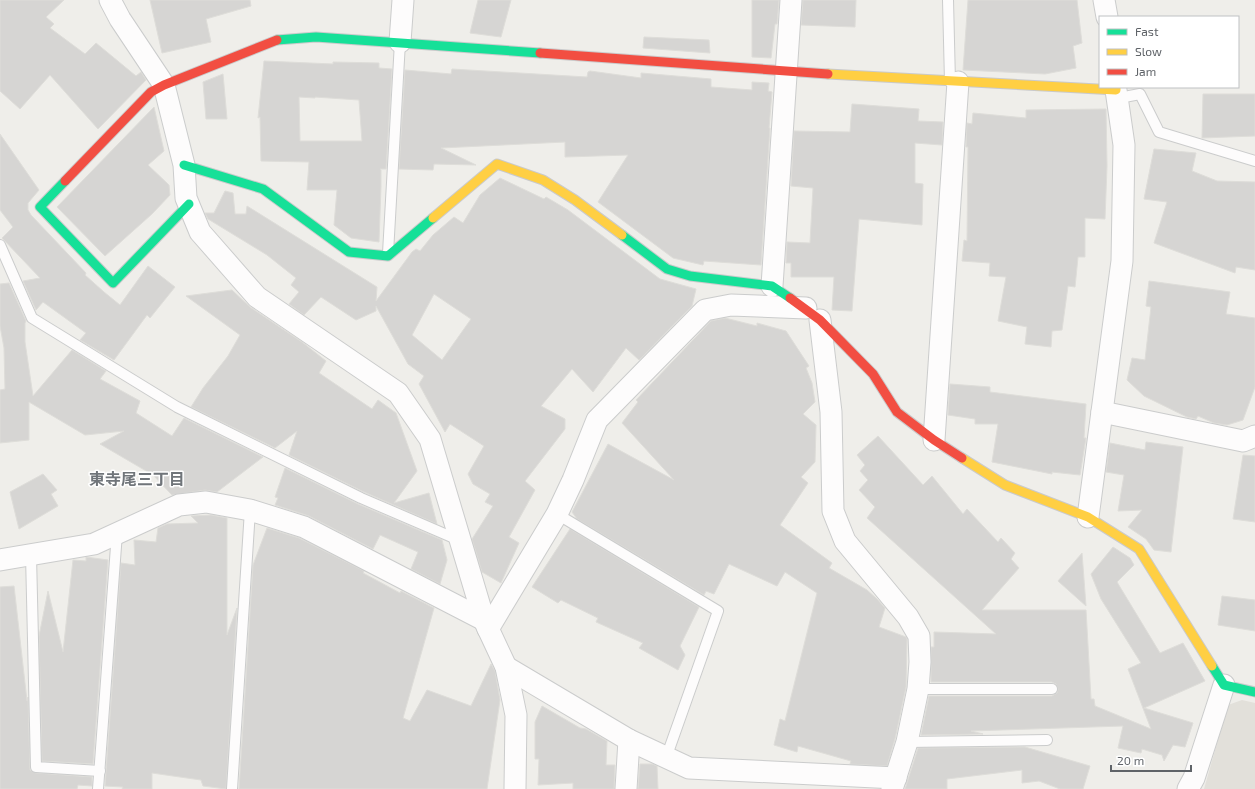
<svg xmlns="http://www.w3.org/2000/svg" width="1255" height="789" viewBox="0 0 1255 789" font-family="'Exo 2','Noto Sans JP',sans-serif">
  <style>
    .education { fill: #e2e0da }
    .building { fill: #d6d5d3; stroke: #deddd9; fill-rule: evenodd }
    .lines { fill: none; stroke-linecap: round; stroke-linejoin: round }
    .lane-casing { stroke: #cbcccc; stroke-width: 12 }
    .street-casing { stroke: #cbcccc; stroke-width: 23 }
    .fast-casing { stroke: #cacacb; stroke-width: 11 }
    .slow-casing { stroke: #cacacb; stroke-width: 11 }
    .jam-casing { stroke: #cacacb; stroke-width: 11 }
    .lane { stroke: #fdfcfc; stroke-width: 10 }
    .street { stroke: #fdfcfc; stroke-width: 21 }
    .fast { stroke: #16e098; stroke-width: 9 }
    .slow { stroke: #ffcf43; stroke-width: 9 }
    .jam { stroke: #f24e42; stroke-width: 9 }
    .labels { text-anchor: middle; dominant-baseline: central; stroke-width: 3; stroke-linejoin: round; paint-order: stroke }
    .neighbourhood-label { font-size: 16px; font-weight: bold; fill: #70757a; stroke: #fff }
  </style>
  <rect width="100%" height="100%" fill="#efeeea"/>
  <!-- education -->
  <polygon class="education" points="1242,700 1255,703 1255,789 1204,789 1228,705"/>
  <!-- building -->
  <g class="building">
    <polygon points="0,0 64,0 46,17 54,24 50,28 85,54 96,43 136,76 141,72 146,80 98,129 50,75 20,109 0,91"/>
    <polygon points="150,0 250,0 251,6 206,19 211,42 162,53"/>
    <polygon points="478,0 511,0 501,37 470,33"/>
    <polygon points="752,0 779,0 777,24 775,24 771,58 752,57"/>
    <polygon points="803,0 856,0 855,27 801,25"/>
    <polygon points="968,0 1077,0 1082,43 1073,46 1076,68 1045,74 963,70"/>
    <polygon points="644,37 709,40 710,53 643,48"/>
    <path d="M264 61 333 64V62L379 63V68L392 69 386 169H380L381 170V186L379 242 351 238 334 225 337 190H307L309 162 261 161 260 117 258 118ZM299 97 315 98V97L359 100 362 141H300Z"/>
    <polygon points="452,69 587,77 588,72 590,71 641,78 641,73 711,79 711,87 752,90 752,82 769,83 768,91 772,92 769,128 770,128 761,265 704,261 703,265 673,258 598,202 628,155 565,157 565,142 441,148 476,165 434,164 433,170 399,169 405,70 451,74"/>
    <polygon points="223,74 227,119 206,119 203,82"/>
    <polygon points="1203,94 1255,94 1255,136 1202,138"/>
    <polygon points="852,104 919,109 918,121 943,122 942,145 915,143 915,183 923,184 922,225 859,219 852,311 832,310 834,277 791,277 791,263 786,263 787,242 810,243 813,188 791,186 794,131 850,132"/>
    <polygon points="154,107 164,151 148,165 169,185 170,195 152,214 105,256 57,207"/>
    <polygon points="1106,109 1107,166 1105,219 1085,218 1085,257 1078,257 1075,287 1068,286 1062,330 1052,331 1051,347 1025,344 1027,327 998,321 1006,277 989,276 990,263 962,261 964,240 967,241 968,147 966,147 967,123 972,124 973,113 1026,118 1026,110"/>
    <polygon points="0,134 39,190 28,203 28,210 31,215 86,273 85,275 104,292 120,305 148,266 175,287 150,318 147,315 114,360 80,340 86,333 43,302 36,310 23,281 40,278 2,238 13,227 0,210"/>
    <polygon points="1154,149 1196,153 1192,171 1217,181 1255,182 1255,270 1236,267 1235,273 1154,243 1167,202 1144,199"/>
    <path d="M500 178 544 199 546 197 568 210 660 279 696 289 692 306 639 360 626 348 593 392 572 369 541 406 565 419V429L525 481 535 490 509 537 519 543 501 583 482 572 472 539 493 506 485 502 490 494 473 484 468 474 484 446 450 424 445 432 419 384 424 376 408 364 376 306V311L356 320 321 297 304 315 289 304 299 292 291 285 296 278 267 255 208 219 205 213H214L225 191 233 193 235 214H246L247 206 377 287 376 301 412 252 416 249 420 251 433 235 454 217 463 223 480 195ZM434 294 471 319 442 360 412 335Z"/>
    <polygon points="1149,281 1230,292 1226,314 1255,318 1255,387 1243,420 1227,425 1214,423 1198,416 1196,419 1187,417 1144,396 1127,380 1132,358 1145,360 1151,307 1146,306"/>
    <polygon points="9,283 26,321 25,323 25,342 33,396 72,350 106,371 100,379 140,401 136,413 172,436 184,418 263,457 217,492 205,490 172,495 153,475 100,444 124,431 85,435 29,402 29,440 0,443 0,390 5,389 4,348 0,326 0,284"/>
    <polygon points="232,290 250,307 302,342 326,361 319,373 372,409 378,400 396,413 417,471 394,503 429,493 437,524 364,492 289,455 297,431 275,448 191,407 203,388 228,356 240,335 186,296"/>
    <polygon points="725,318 757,326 757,323 786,331 809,366 806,368 812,383 815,402 803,414 816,425 815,462 801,477 808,483 780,525 832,563 829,568 867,590 877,599 885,608 879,627 906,637 907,639 906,687 895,739 887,766 850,764 851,761 798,746 797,752 774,745 780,719 785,721 817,593 785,572 777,586 729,564 714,594 706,591 704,595 577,519 572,512 608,444 674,480 622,423 638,402 636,400 711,321"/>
    <polygon points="950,384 990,387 990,392 1086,404 1084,438 1086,438 1080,475 1052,472 1052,474 992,462 998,424 975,424 975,419 948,415"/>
    <polygon points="878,436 923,485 932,476 963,514 967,509 998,542 1001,538 1015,553 1011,559 1019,568 982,610 1086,610 1091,699 1094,699 1095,706 1151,729 1128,669 1141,663 1101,599 1091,574 1113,547 1130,558 1134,565 1117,582 1160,653 1183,643 1205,681 1144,708 1193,723 1185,747 1173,745 1164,761 1162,755 1142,749 1141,753 1118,748 1123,726 971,731 983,734 921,735 929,696 1052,696 1057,693 1058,689 1056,684 1052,682 931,682 931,647 934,647 934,632 996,634 867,518 875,507 859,490 868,480 860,471 865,465 857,455"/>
    <polygon points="1146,442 1183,447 1171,552 1154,550 1146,539 1128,527 1142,510 1118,511 1124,475 1106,472 1110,443 1145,450"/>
    <polygon points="1243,455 1255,456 1255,522 1233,519"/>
    <polygon points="285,468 358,504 442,540 447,560 440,584 411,569 418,552 380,535 373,549 309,516 275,505 278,498 275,497"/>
    <polygon points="43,474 57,490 51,494 58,506 19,529 10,492"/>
    <polygon points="211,515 227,518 227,635 237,608 226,789 203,786 201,780 152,773 152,789 122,789 123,787 105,786 121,563 135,565 134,540 156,542 158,528 167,524 198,523 191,516"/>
    <polygon points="267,528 299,538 364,571 363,573 400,593 401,591 434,608 403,718 410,721 427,690 471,706 491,664 495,671 500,700 487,789 239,789 253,565"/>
    <polygon points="570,529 699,607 680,646 685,655 678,670 639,648 643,643 596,622 598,618 561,600 558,603 532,587"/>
    <polygon points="1082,553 1086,606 1058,581"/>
    <polygon points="86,557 108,560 93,764 42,761 39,636 48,591 63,652 73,560 86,561"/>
    <polygon points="14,586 27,701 28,697 30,770 36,773 92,777 92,786 78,785 77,789 0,789 0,587"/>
    <polygon points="1222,596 1255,600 1255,631 1218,625"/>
    <polygon points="542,706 580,728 586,729 607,741 606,765 615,765 614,789 573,789 573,783 538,785 539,759 535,759 535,722"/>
    <polygon points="1025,747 1090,766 1083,789 1060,789 1039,781 1022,783 1022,770 947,779 947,789 905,789 918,748"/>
    <polygon points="640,764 652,764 657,766 658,789 638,789"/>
  </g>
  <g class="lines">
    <!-- lane casing -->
    <g class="lane-casing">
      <g id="lane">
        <polyline points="948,0 950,82"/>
        <polyline points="1119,98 1140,94 1159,132 1255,161"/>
        <polyline points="0,245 32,318 177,407 361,498 461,541"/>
        <polyline points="388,253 400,42"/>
        <polyline points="557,514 718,611 666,758"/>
        <polyline points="31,555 36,767 100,771"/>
        <polyline points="918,689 1052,689"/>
        <polyline points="907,742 1047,740"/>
        <polyline points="98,789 117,533"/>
        <polyline points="232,789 250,510"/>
      </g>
    </g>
    <!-- street casing -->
    <g class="street-casing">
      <g id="street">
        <polyline points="110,0 120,19 164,85 184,165 186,198 200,232 257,297 398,393 430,439 484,620 506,667 516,715 515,789"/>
        <polyline points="1104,0 1107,17"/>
        <polyline points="400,42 403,0"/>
        <polyline points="772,286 791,0"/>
        <polyline points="820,320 831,412 833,511 845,541 908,617 919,636 920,662 918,689 907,742 892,789"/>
        <polyline points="1102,412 1243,441 1255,436"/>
        <polyline points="934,440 958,82"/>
        <polyline points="1088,517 1122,261 1124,145 1116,90"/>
        <polyline points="0,560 94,544 179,505 206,502 250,510 304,527 484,620"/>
        <polyline points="488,629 557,514 573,480 597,420 705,310 731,305 806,308"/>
        <polyline points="506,667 629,740 689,768 896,778"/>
        <polyline points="626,789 629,740"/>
        <polyline points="1188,789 1194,778 1224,685"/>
      </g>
    </g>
    <!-- fast casing -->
    <g class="fast-casing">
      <g id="fast">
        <polyline points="277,40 316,37 540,53"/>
        <polyline points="184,165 263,189 349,252 388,256 433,218"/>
        <polyline points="65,181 40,207 113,283 189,204"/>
        <polyline points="622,235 667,269 690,276 772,286 790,298"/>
        <polyline points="1212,666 1224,685 1255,692"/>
      </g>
    </g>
    <!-- slow casing -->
    <g class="slow-casing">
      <g id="slow">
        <polyline points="828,74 1116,90 1116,87"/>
        <polyline points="433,218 497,164 543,180 575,200 622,235"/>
        <polyline points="962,458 1005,485 1088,517 1139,549 1212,666"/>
      </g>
    </g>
    <!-- jam casing -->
    <g class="jam-casing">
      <g id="jam">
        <polyline points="540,53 828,74"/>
        <polyline points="65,181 151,92 164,85 277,40"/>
        <polyline points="790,298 820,320 873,374 897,412 934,440 962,458"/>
      </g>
    </g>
    <!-- lane -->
    <use href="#lane" class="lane"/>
    <!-- street -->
    <use href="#street" class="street"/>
    <!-- fast -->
    <use href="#fast" class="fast"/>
    <!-- slow -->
    <use href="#slow" class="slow"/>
    <!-- jam -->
    <use href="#jam" class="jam"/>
  </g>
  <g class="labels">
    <!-- neighbourhood labels -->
    <g class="neighbourhood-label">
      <text x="137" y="478">東寺尾三丁目</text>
    </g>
  </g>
  <!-- legend -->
  <rect x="1099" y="16" width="140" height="72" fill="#ffffff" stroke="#bfc1c3"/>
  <rect x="1107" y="29" width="20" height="6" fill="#16e098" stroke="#bfc1c3"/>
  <text x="1135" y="36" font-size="12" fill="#5f6368">Fast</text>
  <rect x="1107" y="49" width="20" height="6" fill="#ffcf43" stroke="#bfc1c3"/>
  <text x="1135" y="56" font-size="12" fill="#5f6368">Slow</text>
  <rect x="1107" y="69" width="20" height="6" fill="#f24e42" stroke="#bfc1c3"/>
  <text x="1135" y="76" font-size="12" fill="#5f6368">Jam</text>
  <!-- scale -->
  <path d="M1111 765v6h80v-6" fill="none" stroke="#5f6368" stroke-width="2"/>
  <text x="1117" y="765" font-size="12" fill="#5f6368" stroke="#ffffff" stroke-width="3" paint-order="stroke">20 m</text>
</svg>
